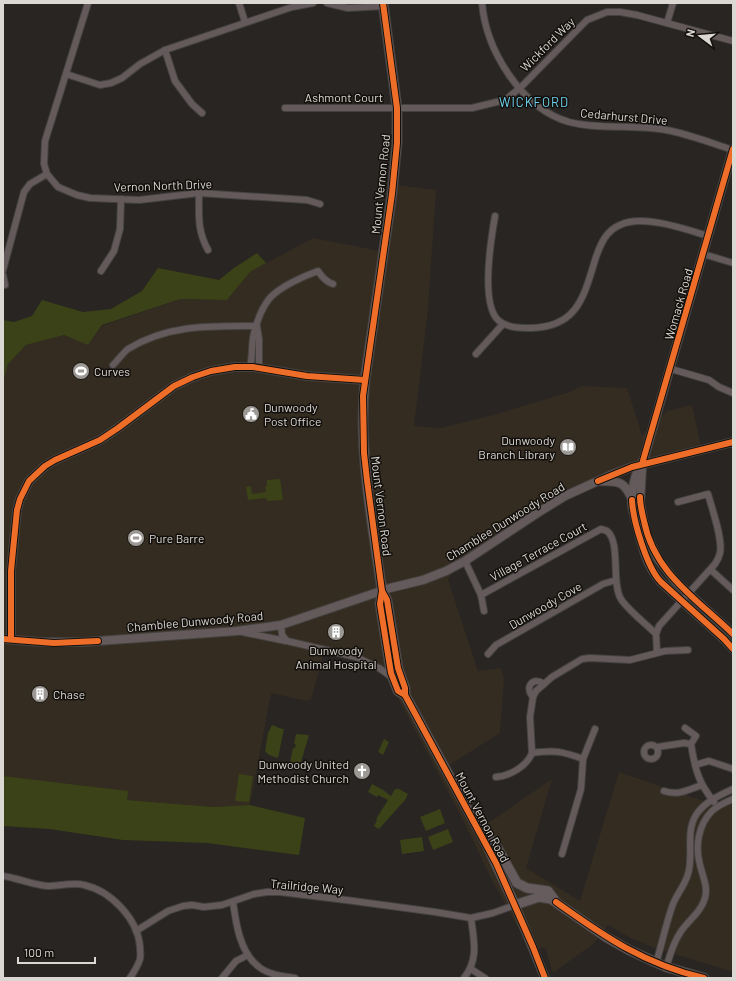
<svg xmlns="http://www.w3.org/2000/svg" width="736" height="981" viewBox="0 0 736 981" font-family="Barlow,sans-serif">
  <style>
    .built { fill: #342c21 }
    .green { fill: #3b4217 }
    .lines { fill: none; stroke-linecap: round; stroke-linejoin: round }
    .minor-casing { stroke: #44423f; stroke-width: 8 }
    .tertiary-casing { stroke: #44423f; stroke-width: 10 }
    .secondary-casing { stroke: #44423f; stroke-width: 11 }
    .minor { stroke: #645a5b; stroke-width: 6 }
    .tertiary { stroke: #645a5b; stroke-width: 8 }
    .secondary { stroke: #665b5d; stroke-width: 9 }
    .cycleway-casing { stroke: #120f0c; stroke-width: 8 }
    .cycleway { stroke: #ee6e29; stroke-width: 6 }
    .labels { text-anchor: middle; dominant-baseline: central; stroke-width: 3; stroke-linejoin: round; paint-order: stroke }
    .street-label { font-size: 12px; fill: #dbd8d3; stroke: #120f0c }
    .poi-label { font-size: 12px; fill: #dbd8d3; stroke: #120f0c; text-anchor: start }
    .neighbourhood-label { font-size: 13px; letter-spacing: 1px; fill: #6fd2ed; stroke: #120f0c }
  </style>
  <rect width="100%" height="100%" fill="#282522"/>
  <!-- built -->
  <polygon class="built" points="397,185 436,190 428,310 414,426 440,428 493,415 570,392 582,386 627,388 642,435 667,411 692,405 702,451 629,472 550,503 455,567 448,580 478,671 501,668 504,679 500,733 448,766 455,774 478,830 552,779 526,868 580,901 619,772 715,805 733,800 733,972 652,947 631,938 608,925 593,944 553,973 545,948 527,949 522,935 490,876 463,820 386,676 353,659 324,653 311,699 307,701 271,693 250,805 213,807 127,800 127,791 3,776 3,383 8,364 26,345 64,335 88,345 102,326 180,299 227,300 250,272 313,238 385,252"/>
  <!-- green -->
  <g class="green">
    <polygon points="257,253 266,263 250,272 227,300 180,299 102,325 88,345 64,335 26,345 8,364 3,383 3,320 14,322 32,316 42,300 83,312 111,309 142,291 158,268 219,280 234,268"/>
    <polygon points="280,479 283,500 267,501 266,498 248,500 246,487 251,486 252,494 266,492 265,487 267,486 267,480"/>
    <path d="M272 725C277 726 279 729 284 729L278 758 269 755 265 751 268 733Z"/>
    <polygon points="296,734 309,735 301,762 296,763 290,762 293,748 295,748 296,745 294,744"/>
    <polygon points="384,739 389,742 383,755 378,752"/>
    <polygon points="239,774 253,776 249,802 235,801"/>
    <polygon points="3,776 128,791 127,800 213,807 250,805 305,818 299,855 207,843 123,840 49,829 3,826"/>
    <polygon points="372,784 383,790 391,796 395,789 399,789 408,794 405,800 379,829 374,826 377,820 376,819 388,800 378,795 377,797 368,792"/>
    <polygon points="440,809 445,823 426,831 420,817"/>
    <polygon points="448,829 453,842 433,850 428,837"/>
    <polygon points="422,837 424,851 402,854 400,840"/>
  </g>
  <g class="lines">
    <!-- minor casing -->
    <g class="minor-casing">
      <g id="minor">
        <polyline points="88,3 45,141 44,164 47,174 58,187 77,195 90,198 139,200 199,193 307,200 320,204"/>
        <polyline points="239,3 245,22"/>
        <polyline points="327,3 348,8 384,6"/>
        <path d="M482 3C486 50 521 108 569 122 600 130 634 124 666 130 689 134 711 143 733 150"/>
        <polyline points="667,23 673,3"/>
        <polyline points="165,50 175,81 192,104 202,113"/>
        <polyline points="66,74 100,85 111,83 122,78 140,64 165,50 292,7 313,3"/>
        <polyline points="285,108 472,108 505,100 520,88 587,20 607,12 620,12 637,15 733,41"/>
        <path d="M199 193C199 215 197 230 208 250"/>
        <path d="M495 216C491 239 480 305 499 321 508 328 520 328 531 328 579 327 584 295 596 257 601 243 606 231 620 225 643 214 685 229 708 236"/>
        <polyline points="703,254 733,263"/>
        <polyline points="3,270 24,192 30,184 47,174"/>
        <polyline points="101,271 114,251 120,229 121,199"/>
        <polyline points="3,275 5,285"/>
        <polyline points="257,326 259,339 259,367"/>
        <polyline points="476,354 503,324"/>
        <path d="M113 365C118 360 123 353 128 349 168 324 212 326 257 326"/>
        <path d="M250 367C253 355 251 344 254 333 257 321 262 308 269 299 279 287 304 276 318 271 322 277 326 282 333 284"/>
        <polyline points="671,369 709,380 719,387 733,393"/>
        <polyline points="465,561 481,595 484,611"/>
        <polyline points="711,570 733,590"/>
        <path d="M481 595 601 529C603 530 605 530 607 531 621 542 611 583 621 599 626 608 648 626 656 634"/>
        <polyline points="281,625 282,635 287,641 356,657 379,668 393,678"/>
        <polyline points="242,632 286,641"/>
        <path d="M657 652 656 634 659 626 715 564C717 561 719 557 720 553 723 539 712 509 708 494L678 502"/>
        <polyline points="488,654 496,645 603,584 616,580"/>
        <path d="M533 697C524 687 533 676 544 684"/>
        <polyline points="685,728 696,736 691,744"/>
        <path d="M691 744C695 769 698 782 714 802"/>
        <circle cx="651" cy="752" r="7"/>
        <polyline points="657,747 684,743 691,744"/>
        <path d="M532 753C554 750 562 751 583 759"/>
        <polyline points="695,765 709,761 733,769"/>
        <path d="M496 777C510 776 527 766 532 753L530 717 533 697 536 691 552 677 582 659 590 658 630 660 665 651 688 650"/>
        <path d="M664 791C678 796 688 790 702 785"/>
        <polyline points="562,854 581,789 583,759 595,729"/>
        <path d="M3 876C18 878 32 885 48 886 59 886 74 882 84 885 111 891 138 919 140 947 140 951 141 955 140 959 138 966 134 972 130 978"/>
        <path d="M233 902C236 924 240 953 259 967 269 975 283 976 295 978"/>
        <polyline points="136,931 168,911 183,906 192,905 204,907 222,905 254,894 267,892 280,892 346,900 435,912 471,918 493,913 515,905"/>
        <path d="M656 963C662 944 666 923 673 904 677 894 685 885 688 874 694 855 685 833 696 815 704 802 720 795 733 789"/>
        <path d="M666 967C670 956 673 943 680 933 687 921 701 913 705 898 708 887 703 877 700 865 695 847 698 825 712 811 718 805 726 802 733 799"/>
        <polyline points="471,969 485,978"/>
        <polyline points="222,978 236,961 248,955"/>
        <path d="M464 978C479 959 474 941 471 918"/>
      </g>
    </g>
    <!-- tertiary casing -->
    <g class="tertiary-casing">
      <g id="tertiary">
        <path d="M733 149 645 455C643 463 637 470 635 478 633 486 631 496 632 505 633 512 635 519 637 526 642 546 647 567 661 582L724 639 733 649"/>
        <polyline points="642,467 640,503 646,534 658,559 676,582 733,634"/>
        <path d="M598 481C618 482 623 479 632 499"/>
        <polyline points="3,639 41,642 84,642 237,631 281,625 390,588 423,580 446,571 465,561 539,512 565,496 611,475 632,467 733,442"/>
        <polyline points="11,639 11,571 17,510 20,499 29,481 45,466 55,460 100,440 118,428 174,386 193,377 211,371 235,367 253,367 307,376 365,380"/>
        <polyline points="515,905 545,978"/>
      </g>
    </g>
    <!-- secondary casing -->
    <g class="secondary-casing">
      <g id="secondary">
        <path d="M383 3 397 108V143L392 194 365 380C358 450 372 521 382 591L387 600 398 668 405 688V695L486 843 515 905 539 897 551 899 606 937 629 950 666 967 704 978"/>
        <polyline points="382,591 380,604 391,673 398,691 405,695"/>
        <polyline points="486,834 498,849 517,883 527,888 548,891 554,899"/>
      </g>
    </g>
    <!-- minor -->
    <use href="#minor" class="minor"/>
    <!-- tertiary -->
    <use href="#tertiary" class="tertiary"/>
    <!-- secondary -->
    <use href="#secondary" class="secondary"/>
    <!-- cycleway casing -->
    <g class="cycleway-casing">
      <g id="cycleway">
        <polyline points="383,3 397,108 397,143 392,194 363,396 364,453 367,480 382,591 387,600 398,668 405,688 405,695 496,863 533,947 545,978"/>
        <polyline points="642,464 733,149"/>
        <polyline points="598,481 632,467 733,442"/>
        <path d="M640 497C640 505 642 513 644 521 654 573 697 599 733 634"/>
        <path d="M632 500C633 521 647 568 661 582L724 639 733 649"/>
        <polyline points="382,591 380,604 391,673 398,691 405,695"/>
        <polyline points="3,639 54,643 98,641"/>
        <polyline points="11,639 11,571 17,510 20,499 29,481 45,466 55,460 100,440 118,428 174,386 193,377 211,371 235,367 253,367 307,376 365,380"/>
        <path d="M556 902C605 937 644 964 704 978"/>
      </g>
    </g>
    <!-- cycleway -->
    <use href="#cycleway" class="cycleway"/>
  </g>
  <!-- icons -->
  <defs>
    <g id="stadium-disc" transform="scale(0.9)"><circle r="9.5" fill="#9c9995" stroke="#120f0c"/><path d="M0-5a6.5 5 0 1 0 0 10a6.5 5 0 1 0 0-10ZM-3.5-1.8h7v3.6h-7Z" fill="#fff"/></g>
    <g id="civic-disc" transform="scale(0.9)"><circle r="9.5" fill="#9c9995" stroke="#120f0c"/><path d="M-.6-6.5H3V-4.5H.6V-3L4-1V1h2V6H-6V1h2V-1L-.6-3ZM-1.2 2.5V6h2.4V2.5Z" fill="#fff"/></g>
    <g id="library-disc" transform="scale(0.9)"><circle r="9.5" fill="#9c9995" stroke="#120f0c"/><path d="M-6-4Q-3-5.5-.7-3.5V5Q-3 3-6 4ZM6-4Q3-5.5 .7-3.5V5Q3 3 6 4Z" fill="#fff"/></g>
    <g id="building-disc" transform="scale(0.9)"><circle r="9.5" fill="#9c9995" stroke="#120f0c"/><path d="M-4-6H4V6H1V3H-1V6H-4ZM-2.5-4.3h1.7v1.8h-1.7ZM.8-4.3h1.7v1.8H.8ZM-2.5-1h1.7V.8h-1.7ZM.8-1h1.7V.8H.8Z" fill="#fff"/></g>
    <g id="church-disc" transform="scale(0.9)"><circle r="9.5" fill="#9c9995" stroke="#120f0c"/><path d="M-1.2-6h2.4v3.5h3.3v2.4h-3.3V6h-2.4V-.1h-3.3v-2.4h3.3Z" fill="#fff"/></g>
  </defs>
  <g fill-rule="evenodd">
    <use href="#stadium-disc" x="81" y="371"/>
    <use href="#civic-disc" x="251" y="414"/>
    <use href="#library-disc" x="568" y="447"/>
    <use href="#stadium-disc" x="136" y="538"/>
    <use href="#building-disc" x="336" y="632"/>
    <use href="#building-disc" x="40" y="694"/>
    <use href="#church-disc" x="362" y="771"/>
  </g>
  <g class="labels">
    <!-- street labels -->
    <g class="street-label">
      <text transform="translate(547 44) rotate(-45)">Wickford Way</text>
      <text x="344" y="97">Ashmont Court</text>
      <text transform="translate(624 116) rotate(5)">Cedarhurst Drive</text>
      <text transform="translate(380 184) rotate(-84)">Mount Vernon Road</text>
      <text transform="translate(163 185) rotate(-2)">Vernon North Drive</text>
      <text transform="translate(678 304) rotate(-74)">Womack Road</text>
      <text transform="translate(382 506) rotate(83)">Mount Vernon Road</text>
      <text transform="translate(505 521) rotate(-32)">Chamblee Dunwoody Road</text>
      <text transform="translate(538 551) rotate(-29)">Village Terrace Court</text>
      <text transform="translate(545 605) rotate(-30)">Dunwoody Cove</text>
      <text transform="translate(195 621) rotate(-5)">Chamblee Dunwoody Road</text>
      <text transform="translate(483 817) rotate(62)">Mount Vernon Road</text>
      <text transform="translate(307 886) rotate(5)">Trailridge Way</text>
    </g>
    <!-- poi labels -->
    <g class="poi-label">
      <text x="94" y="371">Curves</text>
      <text x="264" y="407">Dunwoody<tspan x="264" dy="14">Post Office</tspan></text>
      <text x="555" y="440" text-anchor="end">Dunwoody<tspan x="555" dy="14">Branch Library</tspan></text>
      <text x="149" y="538">Pure Barre</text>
      <text x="336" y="650" text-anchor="middle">Dunwoody<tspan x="336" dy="14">Animal Hospital</tspan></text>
      <text x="53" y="694">Chase</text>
      <text x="349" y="764" text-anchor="end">Dunwoody United<tspan x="349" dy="14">Methodist Church</tspan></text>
    </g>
    <!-- neighbourhood labels -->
    <g class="neighbourhood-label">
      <text x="534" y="102">WICKFORD</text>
    </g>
  </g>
  <!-- border -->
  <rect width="736" height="981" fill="none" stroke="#dbd8d3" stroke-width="8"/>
  <!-- north arrow -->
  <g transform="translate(700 36) rotate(286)" stroke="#120f0c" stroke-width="3" paint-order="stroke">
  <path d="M0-3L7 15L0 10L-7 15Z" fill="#dbd8d3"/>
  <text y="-6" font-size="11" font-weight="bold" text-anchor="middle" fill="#dbd8d3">N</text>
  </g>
  <!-- scale -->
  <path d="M18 957v6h77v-6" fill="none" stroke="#dbd8d3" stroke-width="2"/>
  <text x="24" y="957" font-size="12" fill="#dbd8d3" stroke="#120f0c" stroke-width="3" paint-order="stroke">100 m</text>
</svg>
